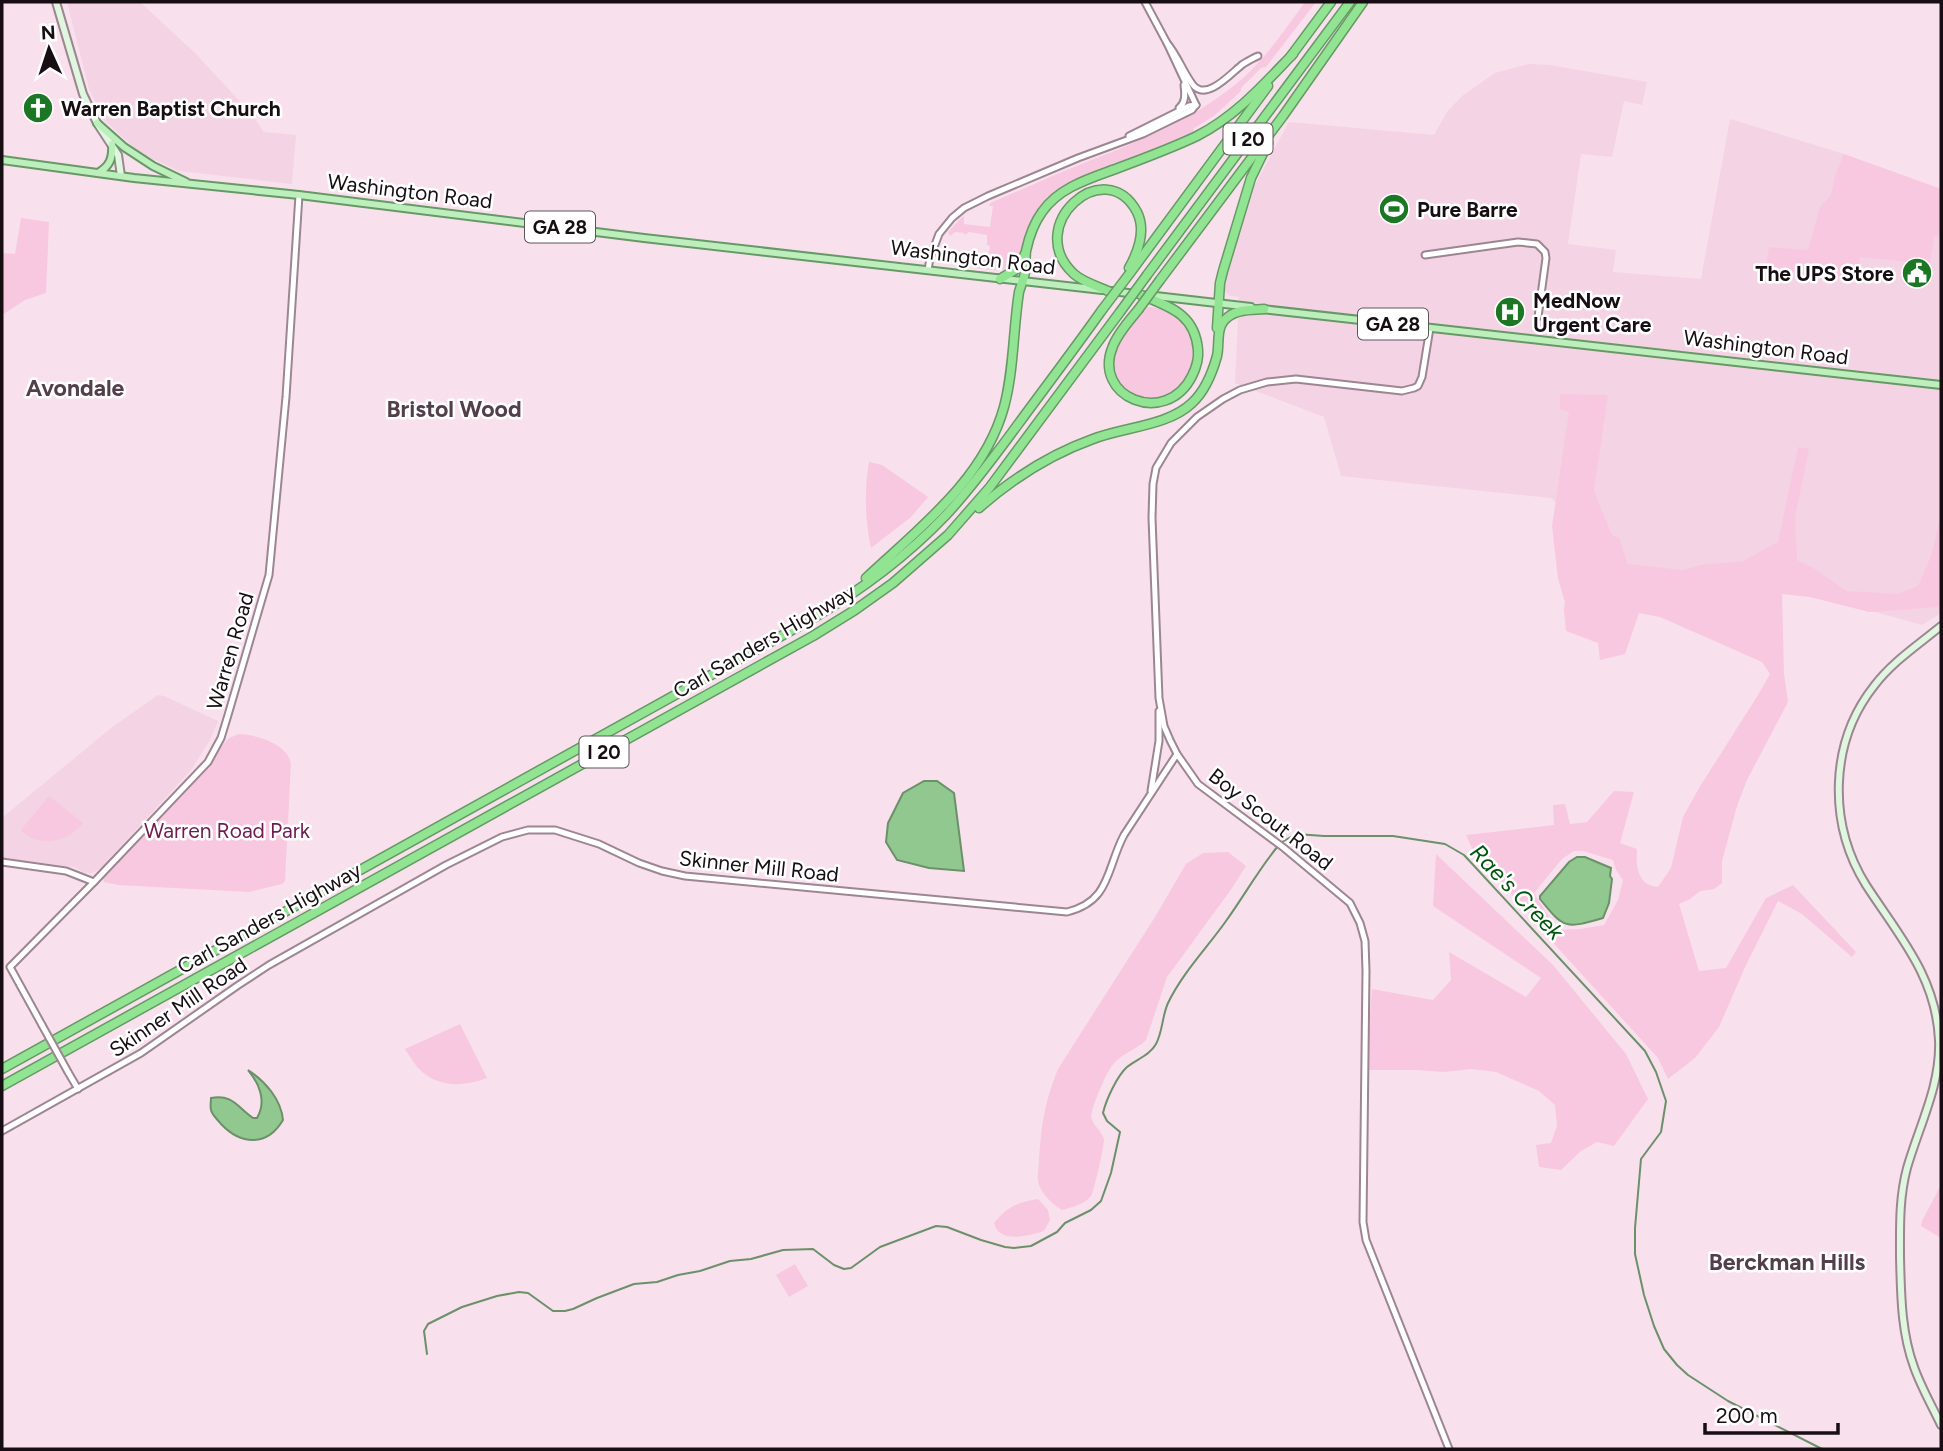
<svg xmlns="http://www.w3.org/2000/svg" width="1943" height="1451" viewBox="0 0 1943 1451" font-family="Figtree,sans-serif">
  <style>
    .built { fill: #f4d3e4 }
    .green { fill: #f8c8e1; fill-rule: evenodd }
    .water { fill: #90c88f; stroke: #6b906a; stroke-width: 2 }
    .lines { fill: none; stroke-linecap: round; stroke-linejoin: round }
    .stream { stroke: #6b906a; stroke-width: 2 }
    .tertiary-casing { stroke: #9c8691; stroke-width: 9 }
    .secondary-casing { stroke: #9c8691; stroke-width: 10 }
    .primary-casing { stroke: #669965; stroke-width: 10 }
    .motorway-casing { stroke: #669965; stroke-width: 11 }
    .tertiary { stroke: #fff; stroke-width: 5 }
    .secondary { stroke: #def7de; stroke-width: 6 }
    .primary { stroke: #bdefbd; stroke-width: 6 }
    .motorway { stroke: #91e491; stroke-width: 8 }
    .tertiary-bridge-casing { stroke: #9c8691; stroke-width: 9; stroke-linecap: butt }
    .motorway-bridge-casing { stroke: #669965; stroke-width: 11; stroke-linecap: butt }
    .tertiary-bridge { stroke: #fff; stroke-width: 5 }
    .motorway-bridge { stroke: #91e491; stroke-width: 8 }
    .labels { text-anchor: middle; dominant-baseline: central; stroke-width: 5; stroke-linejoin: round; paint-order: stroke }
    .shield { fill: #fff; stroke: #5c5659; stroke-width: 2 }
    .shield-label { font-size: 19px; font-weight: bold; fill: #160e12 }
    .poi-label { font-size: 21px; font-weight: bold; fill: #160e12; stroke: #fff; text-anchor: start }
    .street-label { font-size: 21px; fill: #160e12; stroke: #fff }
    .park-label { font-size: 21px; fill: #6e1c51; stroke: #fff }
    .neighbourhood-label { font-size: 23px; font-weight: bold; fill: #533f4a; stroke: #fff }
    .water-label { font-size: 23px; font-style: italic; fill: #00560d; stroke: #fff }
  </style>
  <rect width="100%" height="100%" fill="#f9e0ed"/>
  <!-- built -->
  <g class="built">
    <polygon points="67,2 140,2 195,53 249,111 264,132 296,135 292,184 179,171 140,153 104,120 89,89"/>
    <polygon points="1529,64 1550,65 1647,82 1642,105 1624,101 1612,157 1581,154 1568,244 1616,250 1613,272 1701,279 1730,119 1844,154 1941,189 1941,613 1922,625 1796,590 1620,563 1551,498 1341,476 1324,417 1235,383 1239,297 1230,296 1223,290 1250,194 1289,122 1434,135 1447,112 1462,96 1495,73"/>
    <polygon points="158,695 164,696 218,721 211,738 192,769 100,869 92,873 85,873 74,867 2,858 2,818 111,728"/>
  </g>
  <!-- green -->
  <g class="green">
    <path d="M1305 2H1316L1266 67 1261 68 1241 88V91L1215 115 1193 129 1195 132 1192 135 1046 201 1029 224 1016 265C1002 273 992 270 975 268L976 263 988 258 990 246 987 245V235L969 232 965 235 964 233 955 232 950 236 948 232 963 216 964 218V224L990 227 993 206H989L990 203C1014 193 1039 182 1064 171 1126 146 1183 127 1236 84 1264 61 1284 31 1305 2Z"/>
    <polygon points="1844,154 1941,189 1941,237 1934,236 1930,264 1860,257 1857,279 1804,274 1766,265 1769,247 1808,250 1820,207 1831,195 1835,176"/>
    <polygon points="21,218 49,222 46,293 25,300 2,315 2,253 15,254"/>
    <path d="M1147 307C1162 307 1180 317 1187 331 1194 345 1196 358 1189 372 1163 423 1097 394 1117 346 1124 331 1137 319 1147 307Z"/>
    <path d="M1560 394 1608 395 1594 491 1612 535 1619 538 1628 564 1683 570 1701 565 1743 561 1778 542 1798 447 1809 449 1795 517 1797 560 1813 568 1847 591 1898 594 1918 586 1931 556 1941 515V597L1939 607 1869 612 1810 597 1782 594 1784 674 1788 702 1747 780 1737 806 1722 861V883L1714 889 1700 891 1690 899 1679 904 1699 971 1726 968 1766 898 1793 885 1856 952 1852 957 1802 914 1778 901 1746 965 1719 1027 1695 1058 1668 1079 1658 1058 1547 936 1472 848 1466 835 1554 825 1553 805 1565 804 1570 824 1587 822 1614 791 1634 792 1620 843 1637 849C1636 866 1637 885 1658 887L1671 868 1683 817 1699 788 1758 695 1770 674 1762 662 1660 617 1639 613 1625 654 1600 660 1598 643 1566 631 1564 610 1565 602 1558 579 1552 526 1569 412 1560 409ZM1574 851H1583L1613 860 1616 870 1623 880 1618 900 1604 925 1580 929 1557 930 1534 893 1562 859Z"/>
    <path d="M869 462 882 465 928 497 911 517 871 548C865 520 864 490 869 462Z"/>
    <path d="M239 734C257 735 286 743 291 763L285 881 282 884 249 892 118 885 104 882 103 878 105 875 229 738Z"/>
    <path d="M49 796 83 823C68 842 39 849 21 830Z"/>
    <path d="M1228 852 1246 866 1230 891 1167 977 1146 1040C1137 1049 1124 1053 1115 1062 1106 1072 1096 1098 1092 1111 1088 1124 1101 1128 1104 1139 1105 1143 1094 1192 1091 1196 1084 1205 1072 1207 1062 1210 1052 1204 1040 1193 1038 1181 1037 1175 1039 1166 1039 1159 1041 1126 1045 1100 1058 1069L1155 917 1186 864 1203 853Z"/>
    <polygon points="1436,854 1553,965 1626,1054 1648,1099 1614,1146 1597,1142 1581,1151 1561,1170 1539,1167 1536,1145 1551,1143 1557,1126 1555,1105 1539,1091 1496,1072 1471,1069 1444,1072 1417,1070 1366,1070 1372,989 1433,1000 1451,980 1449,952 1526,997 1541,978 1433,906"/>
    <path d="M460 1024 487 1078C463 1087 437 1088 418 1068 413 1062 409 1055 405 1049Z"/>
    <polygon points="1941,1185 1941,1238 1921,1226 1922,1221"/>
    <path d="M1038 1199 1048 1210 1050 1220 1044 1231C1028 1236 999 1244 994 1223 1008 1206 1016 1203 1038 1199Z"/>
    <polygon points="795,1264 808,1286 789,1297 776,1275"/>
  </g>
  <!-- water -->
  <g class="water">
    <polygon points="924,781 937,781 954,793 964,871 929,868 897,860 886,842 888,823 903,793"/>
    <path d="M1577 857H1585L1611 868 1610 876 1612 879 1609 903 1603 918C1566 929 1564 929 1540 899V896L1569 862Z"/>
    <path d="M248 1070C265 1081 281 1099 283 1120 267 1147 241 1145 221 1124 218 1120 212 1115 211 1110 210 1106 211 1102 211 1098 233 1094 237 1107 253 1118H257C267 1101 259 1083 248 1070Z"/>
  </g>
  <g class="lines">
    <!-- stream -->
    <g class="stream">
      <polyline points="1282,842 1296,834 1324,836 1393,836 1445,844 1464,855 1645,1051 1656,1072 1666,1101 1661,1132 1641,1159 1635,1228 1635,1254 1644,1295 1654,1326 1664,1349 1677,1365 1688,1375 1728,1401 1822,1449"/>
      <path d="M427 1354 424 1331 428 1324 462 1307 497 1296 519 1292 528 1293 553 1311H565L573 1309 597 1298 634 1284 657 1282 678 1275 700 1271 730 1261 751 1259 783 1250 813 1249 834 1265 844 1269 851 1268 880 1247 936 1226 947 1227 981 1240 1005 1247 1014 1248 1031 1246 1057 1232 1065 1223 1091 1210 1101 1201 1111 1173 1120 1132 1107 1121 1103 1113C1106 1100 1117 1076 1127 1067 1137 1059 1150 1055 1156 1044 1163 1031 1162 1016 1168 1003 1183 972 1207 948 1226 921 1244 896 1259 869 1278 846"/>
    </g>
    <!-- tertiary casing -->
    <g class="tertiary-casing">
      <g id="tertiary">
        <polyline points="1145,2 1167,43 1196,105"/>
        <path d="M1167 43C1178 56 1183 72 1193 85 1207 102 1232 72 1243 64 1248 61 1253 58 1258 56"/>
        <path d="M1179 108C1186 102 1185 94 1184 85"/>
        <polyline points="1129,136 1189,106 1196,105"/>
        <polyline points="1425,255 1518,242 1537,244 1545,252 1546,258 1538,317"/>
        <polyline points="928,270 930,258 939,234 952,218 964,208 988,196 1078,158 1143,134 1192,110 1196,105"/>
        <polyline points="1430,328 1422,377 1418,386 1414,388 1402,391 1296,379 1267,382 1240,390 1223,399 1197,417 1171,443 1156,468 1153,484 1152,518 1159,698 1164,726 1170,740 1177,754 1198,784 1284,848 1350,903 1360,923 1365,941 1366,971 1363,1222 1366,1240 1449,1449"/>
        <polyline points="1151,791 1159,741 1159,711"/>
        <polyline points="2,862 66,871 94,882"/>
        <polyline points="42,1025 10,967 94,882 208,762 221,738 228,715 269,575 286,397 299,195"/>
        <polyline points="68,1072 78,1089"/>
        <path d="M2 1131 141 1053 237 986 269 965 446 865 502 837 528 830H555L599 844 639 863 662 871 685 876 1067 912C1111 901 1106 869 1124 835L1177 754"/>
      </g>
    </g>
    <!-- secondary casing -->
    <g class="secondary-casing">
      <g id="secondary">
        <polyline points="56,2 83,94 97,123 118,155 121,176"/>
        <path d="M1941 626C1918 645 1892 662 1874 686 1829 743 1828 824 1866 885 1899 936 1936 976 1939 1040 1941 1085 1919 1126 1907 1168 1899 1198 1900 1227 1900 1257 1901 1294 1901 1332 1914 1367 1921 1387 1932 1406 1941 1425"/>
      </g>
    </g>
    <!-- primary casing -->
    <g class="primary-casing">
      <g id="primary">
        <polyline points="97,123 124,147 153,166 186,182"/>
        <polyline points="2,160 134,178 299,195 644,238 1102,290"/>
        <path d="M98 173C110 166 113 158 112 144"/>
        <polyline points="1112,291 1136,294"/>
        <polyline points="1147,295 1251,307"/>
        <polyline points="1262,309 1941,385"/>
      </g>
    </g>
    <!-- motorway casing -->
    <g class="motorway-casing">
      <g id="motorway">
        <polyline points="1291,56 1331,2"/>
        <polyline points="1130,273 1268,86"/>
        <polyline points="1147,275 1350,2"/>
        <polyline points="1000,279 1015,270 1020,265 1025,254"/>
        <polyline points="1160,280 1283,116 1363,2"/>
        <path d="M1108 291C1097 286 1083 282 1074 274 1022 226 1105 152 1137 212 1146 230 1138 252 1129 268"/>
        <path d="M1138 310C1129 321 1118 333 1113 346 1091 397 1166 428 1192 376 1196 368 1199 360 1198 350 1195 314 1170 307 1141 295"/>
        <polyline points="1217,328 1220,283 1223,271 1251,178 1268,143"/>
        <path d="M979 508C1012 479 1051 454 1093 439 1124 427 1168 426 1192 403 1205 391 1212 374 1217 356 1220 343 1215 326 1228 317 1237 309 1253 310 1264 309"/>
        <path d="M866 578C918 529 984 480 1004 407 1014 370 1013 330 1019 292 1021 285 1024 279 1025 272 1026 265 1025 258 1026 251 1029 237 1034 223 1042 212 1059 187 1091 178 1118 168 1145 158 1172 148 1197 136 1236 116 1263 85 1293 54"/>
        <path d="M2 1069 810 620C860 591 906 557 946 515 973 486 996 454 1019 423 1047 385 1075 348 1102 310"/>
        <polyline points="2,1086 813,636 855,610 893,583 948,535 990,487 1120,312"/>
      </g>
    </g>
    <!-- tertiary -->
    <use href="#tertiary" class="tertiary"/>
    <!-- secondary -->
    <use href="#secondary" class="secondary"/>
    <!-- primary -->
    <use href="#primary" class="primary"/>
    <!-- motorway -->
    <use href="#motorway" class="motorway"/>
    <!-- tertiary-bridge casing -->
    <g class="tertiary-bridge-casing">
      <polyline id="tertiary-bridge" points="42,1025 68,1072"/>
    </g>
    <!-- motorway-bridge casing -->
    <g class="motorway-bridge-casing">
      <g id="motorway-bridge">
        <polyline points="1102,310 1130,273"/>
        <polyline points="1138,310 1160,280"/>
        <polyline points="1120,312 1147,275"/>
      </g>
    </g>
    <!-- tertiary-bridge -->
    <use href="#tertiary-bridge" class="tertiary-bridge"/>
    <!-- motorway-bridge -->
    <use href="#motorway-bridge" class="motorway-bridge"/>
  </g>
  <!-- icons -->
  <defs>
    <g id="church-disc" transform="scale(1.575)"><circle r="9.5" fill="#1c7725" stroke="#fff"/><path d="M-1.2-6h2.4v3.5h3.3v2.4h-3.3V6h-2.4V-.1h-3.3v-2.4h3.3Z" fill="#fff"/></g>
    <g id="stadium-disc" transform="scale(1.575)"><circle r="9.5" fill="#1c7725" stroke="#fff"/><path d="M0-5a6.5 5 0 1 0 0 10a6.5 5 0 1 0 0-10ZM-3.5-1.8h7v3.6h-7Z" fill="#fff"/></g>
    <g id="civic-disc" transform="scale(1.575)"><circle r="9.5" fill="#1c7725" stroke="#fff"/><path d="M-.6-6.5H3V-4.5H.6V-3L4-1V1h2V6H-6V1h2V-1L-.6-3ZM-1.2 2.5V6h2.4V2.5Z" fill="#fff"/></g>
    <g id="hospital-disc" transform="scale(1.575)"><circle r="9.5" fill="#1c7725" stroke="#fff"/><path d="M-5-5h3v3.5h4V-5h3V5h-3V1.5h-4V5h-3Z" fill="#fff"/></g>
  </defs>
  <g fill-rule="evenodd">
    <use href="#church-disc" x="38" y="108"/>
    <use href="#stadium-disc" x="1394" y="209"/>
    <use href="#civic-disc" x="1917" y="273"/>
    <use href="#hospital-disc" x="1510" y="312"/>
  </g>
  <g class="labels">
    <!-- shield labels -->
    <g class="shield">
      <rect x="1223.5" y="123.5" width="49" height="31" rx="5"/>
      <rect x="525" y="211.5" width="70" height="31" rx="5"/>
      <rect x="1358" y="308.5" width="70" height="31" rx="5"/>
      <rect x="579.5" y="736.5" width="49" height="31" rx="5"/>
    </g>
    <g class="shield-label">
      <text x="1248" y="139">I 20</text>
      <text x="560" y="227">GA 28</text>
      <text x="1393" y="324">GA 28</text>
      <text x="604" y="752">I 20</text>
    </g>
    <!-- poi labels -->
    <g class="poi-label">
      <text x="61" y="108">Warren Baptist Church</text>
      <text x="1417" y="209">Pure Barre</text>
      <text x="1894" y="273" text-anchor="end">The UPS Store</text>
      <text x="1533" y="300">MedNow<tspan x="1533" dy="24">Urgent Care</tspan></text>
    </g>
    <!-- street labels -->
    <g class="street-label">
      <text transform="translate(410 191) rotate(7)">Washington Road</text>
      <text transform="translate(973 257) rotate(7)">Washington Road</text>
      <text transform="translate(1766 347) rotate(7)">Washington Road</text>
      <text transform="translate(764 641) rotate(-30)">Carl Sanders Highway</text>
      <text transform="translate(230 651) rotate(-74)">Warren Road</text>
      <text transform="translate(1271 819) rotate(38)">Boy Scout Road</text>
      <text transform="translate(759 866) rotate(6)">Skinner Mill Road</text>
      <text transform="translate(269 918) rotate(-29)">Carl Sanders Highway</text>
      <text transform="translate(178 1007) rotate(-34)">Skinner Mill Road</text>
    </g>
    <!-- park labels -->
    <g class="park-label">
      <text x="227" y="830">Warren Road Park</text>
    </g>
    <!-- neighbourhood labels -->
    <g class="neighbourhood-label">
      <text x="75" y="388">Avondale</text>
      <text x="454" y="409">Bristol Wood</text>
      <text x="1787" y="1262">Berckman Hills</text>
    </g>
    <!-- water labels -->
    <g class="water-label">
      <text transform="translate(1517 892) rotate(46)">Rae's Creek</text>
    </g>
  </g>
  <!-- border -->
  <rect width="1943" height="1451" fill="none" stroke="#160e12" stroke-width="7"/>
  <!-- north arrow -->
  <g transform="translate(49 49) rotate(357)" stroke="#ffffff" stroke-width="5" paint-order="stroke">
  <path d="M0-5L12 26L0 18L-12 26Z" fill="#160e12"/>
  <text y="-10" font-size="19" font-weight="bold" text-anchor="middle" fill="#160e12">N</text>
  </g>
  <!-- scale -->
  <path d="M1705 1423v10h133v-10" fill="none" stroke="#160e12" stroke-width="3.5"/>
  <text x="1716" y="1423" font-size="21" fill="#160e12" stroke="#ffffff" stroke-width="5" paint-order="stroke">200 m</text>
</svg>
